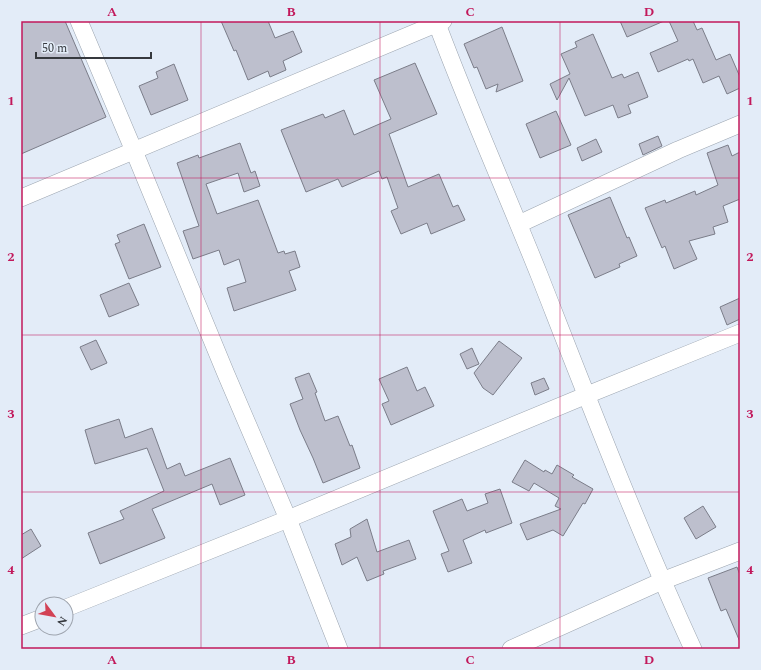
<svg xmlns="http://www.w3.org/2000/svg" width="761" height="670" viewBox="0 0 761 670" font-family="Spectral,serif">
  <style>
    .building { fill: #bdbfcd; stroke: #7b7d89 }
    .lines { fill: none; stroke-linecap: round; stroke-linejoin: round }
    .minor-casing { stroke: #9ca5b0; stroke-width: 18 }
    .minor { stroke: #fff; stroke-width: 17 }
    .grid { fill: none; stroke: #c2185b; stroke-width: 1; stroke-opacity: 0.55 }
    .neatline { fill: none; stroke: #c2185b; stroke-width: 1.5 }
    .grid-label { font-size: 13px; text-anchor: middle; font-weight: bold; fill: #c2185b }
  </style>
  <rect width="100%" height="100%" fill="#e3ecf8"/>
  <!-- building -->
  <g class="building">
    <polygon points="21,21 65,21 106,117 21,154"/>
    <polygon points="221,21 268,21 275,38 293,31 302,52 283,61 286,70 270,77 268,71 248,80 236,50 234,51"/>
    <polygon points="620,21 664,21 627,37"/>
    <polygon points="669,21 693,21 697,30 702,28 716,60 730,54 740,77 740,88 727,94 719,76 703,83 693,59 689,61 688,59 658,72 650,53 678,41"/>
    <polygon points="502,27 523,81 496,92 498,84 486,89 477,67 474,68 464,44"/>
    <polygon points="593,34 612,78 622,74 624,78 638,72 648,97 628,105 631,113 618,118 613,105 585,116 569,78 557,100 550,84 570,74 561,54 577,47 575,42"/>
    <polygon points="415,63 437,114 389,134 408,187 439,174 453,207 458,205 465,220 431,234 427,223 401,234 391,211 398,208 387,177 382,179 379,171 342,187 338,179 306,192 281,130 323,114 325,118 344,110 354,135 391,119 374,80"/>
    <polygon points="174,64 188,100 151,115 139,86 158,78 156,72"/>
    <polygon points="556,111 571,145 540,158 526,124"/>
    <polygon points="658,136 662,146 643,155 639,144"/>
    <polygon points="596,139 602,152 582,161 577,148"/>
    <polygon points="240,143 251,173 255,171 260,186 244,192 238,173 206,184 217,214 258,200 278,253 284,251 285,254 295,251 300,267 289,271 296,290 234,311 227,288 246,282 239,259 224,265 219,250 193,259 183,231 199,226 177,163 198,155 199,158"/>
    <polygon points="728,145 732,156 740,152 740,199 723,206 728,222 713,227 715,234 689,241 697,259 674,269 665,246 662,248 645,208 665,200 666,203 695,191 696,195 718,185 707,153"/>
    <polygon points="610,197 627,238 629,237 637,256 619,264 620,267 595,278 568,215"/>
    <polygon points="144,224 161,267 129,279 115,244 120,242 117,235"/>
    <polygon points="129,283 139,305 109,317 100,295"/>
    <polygon points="740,298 740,319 727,325 720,307"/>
    <polygon points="96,340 107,363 91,370 80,347"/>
    <polygon points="499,341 522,358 493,395 483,388 474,373"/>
    <polygon points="472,348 479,364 467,369 460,354"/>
    <polygon points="407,367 417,391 425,387 434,406 391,425 382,404 389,401 379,379"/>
    <polygon points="309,373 317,392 315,393 325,421 338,416 350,446 352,445 360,468 323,483 313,458 300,430 290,404 303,399 295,378"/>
    <polygon points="544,378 549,389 535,395 531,383"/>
    <polygon points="119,419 125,438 152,428 167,469 180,463 185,476 230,458 245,495 220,505 212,484 152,509 165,538 100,564 88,533 124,519 120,511 164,491 147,448 95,464 85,430"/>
    <polygon points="525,460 544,472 545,470 552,474 557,465 574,475 572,477 593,489 585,504 583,503 563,536 553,530 527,540 520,524 561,509 555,506 559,498 534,483 529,491 512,482"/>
    <polygon points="500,489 512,523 486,533 485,530 463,540 472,563 448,572 441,554 449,551 433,511 462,499 467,511 488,503 485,494"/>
    <polygon points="703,506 716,527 696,539 684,518"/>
    <polygon points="367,519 377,552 409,540 416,559 383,571 384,574 367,581 357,557 342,565 335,544 351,537 350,529"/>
    <polygon points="31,529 41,546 21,559 21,535"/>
    <polygon points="737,567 740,575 740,642 726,609 721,611 708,578"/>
  </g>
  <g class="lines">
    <!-- minor casing -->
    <g class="minor-casing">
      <g id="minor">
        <polyline points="79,21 134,151 226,374 288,519 339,649"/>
        <path d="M436 21C468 107 506 192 540 277 589 402 637 527 693 649"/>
        <polyline points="21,198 443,21"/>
        <polyline points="519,224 678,150 740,124"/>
        <polyline points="66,608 288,519 587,395 740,333"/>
        <polyline points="21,626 42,618"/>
        <polyline points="511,649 662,581 740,551"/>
      </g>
    </g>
    <!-- minor -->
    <use href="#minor" class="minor"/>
  </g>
  <!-- grid -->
  <path class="grid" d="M201 21V649M380 21V649M560 21V649M21 178H740M21 335H740M21 492H740"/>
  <!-- border -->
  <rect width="761" height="670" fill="none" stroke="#e3ecf8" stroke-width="44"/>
  <!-- north arrow -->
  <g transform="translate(54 616) rotate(122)"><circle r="19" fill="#e3ecf8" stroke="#9ea4ae"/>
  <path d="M0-3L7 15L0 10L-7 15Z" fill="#d24255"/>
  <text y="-6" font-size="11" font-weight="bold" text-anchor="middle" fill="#36393e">N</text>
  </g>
  <!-- scale -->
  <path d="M36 52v6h115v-6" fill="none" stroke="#36393e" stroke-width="2"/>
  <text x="42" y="52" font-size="12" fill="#36393e" stroke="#e3ecf8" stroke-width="3" paint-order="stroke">50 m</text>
  <rect x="22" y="22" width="717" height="626" class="neatline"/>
  <g class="grid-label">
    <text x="112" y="16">A</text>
    <text x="291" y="16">B</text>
    <text x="470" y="16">C</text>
    <text x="649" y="16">D</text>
    <text x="11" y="105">1</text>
    <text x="750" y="105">1</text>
    <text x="11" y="261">2</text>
    <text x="750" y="261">2</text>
    <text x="11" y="418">3</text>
    <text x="750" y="418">3</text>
    <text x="11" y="574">4</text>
    <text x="750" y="574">4</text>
    <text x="112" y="664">A</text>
    <text x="291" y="664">B</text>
    <text x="470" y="664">C</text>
    <text x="649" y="664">D</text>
  </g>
</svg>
